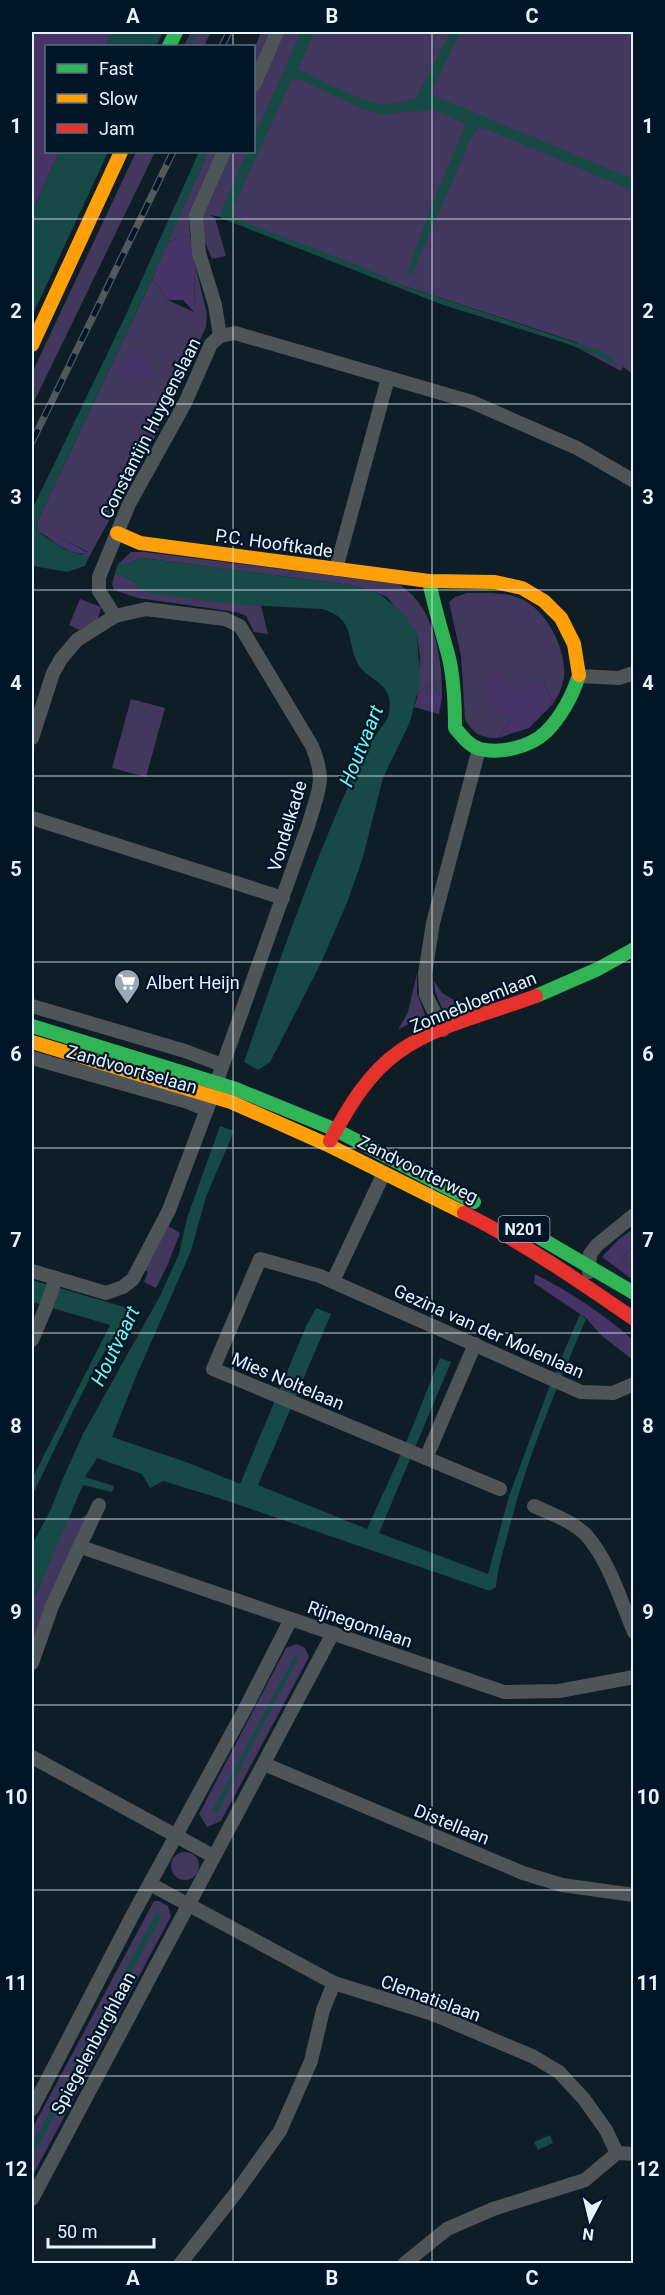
<svg xmlns="http://www.w3.org/2000/svg" width="665" height="2295" viewBox="0 0 665 2295" font-family="Roboto,sans-serif">
  <style>
    .green { fill: #42375c }
    .forest { fill: #453465 }
    .water { fill: #174946 }
    .lines { fill: none; stroke-linecap: round; stroke-linejoin: round }
    .stream { stroke: #174946; stroke-width: 4.5 }
    .street { stroke: #4e5559; stroke-width: 14 }
    .fast { stroke: #30b455; stroke-width: 14 }
    .slow { stroke: #ff9f0a; stroke-width: 14 }
    .jam { stroke: #e5322d; stroke-width: 14 }
    .rail-casing { stroke: #50595e; stroke-width: 7 }
    .rail { stroke: #001527; stroke-width: 4.5; stroke-dasharray: 14; stroke-linecap: butt }
    .grid { fill: none; stroke: #e7f3fe; stroke-width: 1.5; stroke-opacity: 0.55 }
    .labels { text-anchor: middle; dominant-baseline: central; stroke-width: 4.5; stroke-linejoin: round; paint-order: stroke }
    .shield { fill: #001527; stroke: #a2b0be; stroke-width: 1.5 }
    .shield-label { font-size: 16px; font-weight: bold; fill: #e7f3fe }
    .street-label { font-size: 18px; fill: #e7f3fe; stroke: #001527 }
    .poi-label { font-size: 18px; fill: #e7f3fe; stroke: #001527; text-anchor: start }
    .water-label { font-size: 20px; font-style: italic; fill: #6ffaef; stroke: #001527 }
    .neatline { fill: none; stroke: #e7f3fe; stroke-width: 2 }
    .grid-label { font-size: 20px; text-anchor: middle; font-weight: bold; fill: #e7f3fe }
  </style>
  <rect width="100%" height="100%" fill="#0f1d27"/>
  <!-- green -->
  <g class="green">
    <polygon points="191,32 211,32 204,46 184,46"/>
    <polygon points="261,32 273,32 254,74 254,49"/>
    <polygon points="282,32 633,32 633,374 623,367 621,371 578,348 595,354 576,342 404,286 221,217 210,215 215,218 226,256 212,259 201,233 203,208 229,152 254,152 254,96"/>
    <polygon points="136,152 155,152 32,406 32,373"/>
    <polygon points="208,152 219,152 189,218 190,236 168,241"/>
    <polygon points="195,264 207,314 206,327 155,437 89,557 81,555 88,552 49,532 43,534 38,532 37,522 152,279 168,300 194,312"/>
    <path d="M131 552H145L399 584C406 590 414 595 419 603 437 627 443 668 442 697L431 684 426 689 420 690 417 697 420 657 417 634 387 597C372 590 358 587 342 584L142 558 127 564H118Z"/>
    <polygon points="115,573 134,581 140,588 216,601 261,606 268,634 254,632 246,616 236,612 138,598 114,590 112,584"/>
    <path d="M467 593C482 593 499 592 514 596 545 605 567 648 564 678 562 688 558 696 553 704L544 682 511 719 498 738C481 738 473 734 465 719L461 656 449 602 455 597Z"/>
    <polygon points="80,599 101,607 98,619 79,630 69,625"/>
    <polygon points="131,699 165,708 146,777 112,768"/>
    <polygon points="417,973 417,993 425,1015 398,1030 408,1012"/>
    <polygon points="434,981 442,993 461,1004 443,1010 435,992"/>
    <polygon points="168,1226 180,1233 168,1264 156,1288 144,1282 148,1272 143,1269"/>
    <polygon points="633,1246 633,1267 621,1260"/>
    <polygon points="89,1513 32,1648 32,1603 67,1520 80,1519"/>
    <polygon points="297,1644 305,1648 309,1657 221,1821 207,1827 199,1814 286,1648"/>
    <circle cx="185" cy="1866" r="14"/>
    <polygon points="154,1901 159,1901 168,1906 171,1916 169,1920 32,2177 32,2129"/>
  </g>
  <!-- forest -->
  <g class="forest">
    <polygon points="32,32 112,32 105,46 46,46 46,152 59,152 32,213"/>
    <polygon points="190,236 195,264 194,312 183,300 168,300 152,279 168,241"/>
    <polygon points="139,349 157,378 136,377 124,381 119,366 128,351"/>
    <path d="M49 531 88 553C72 557 56 543 43 534Z"/>
    <polygon points="494,668 515,690 544,682 553,704 529,728 498,738 511,719 495,713 482,682"/>
    <polygon points="431,684 442,697 439,714 414,707 420,690 426,689"/>
    <polygon points="633,1229 633,1246 621,1260 633,1267 633,1280 602,1257 618,1240"/>
    <path d="M535 1274C570 1292 604 1314 633 1340V1360L602 1336 586 1318 534 1283Z"/>
  </g>
  <!-- water -->
  <g class="water">
    <polygon points="112,32 163,32 156,46 105,46"/>
    <path d="M301 32H314L298 69C320 79 360 102 383 104 394 105 405 101 416 98L451 32H460L430 94 633 179V191L489 130 479 128 472 136 412 274 407 273 429 212 466 124 434 110 380 114 363 109 299 79 291 81 233 208 234 215 239 220 360 266 404 286 601 351 614 359 612 363 595 354 562 342 443 305 221 218 220 214 247 152H254V137Z"/>
    <polygon points="59,152 108,152 32,316 32,213"/>
    <polygon points="199,152 208,152 152,279 37,522 38,532 66,550 89,557 85,566 67,572 33,566 32,565 32,510 124,319"/>
    <path d="M142 558 342 584 370 590 381 595 403 613 417 634 420 683 410 722 383 778 363 857 347 903 319 967 270 1062 258 1070 244 1062C277 967 310 872 351 780 358 764 368 747 378 732 382 725 388 721 389 713 395 680 366 682 357 662 346 638 355 618 322 609L242 605 147 593 140 588 138 589 134 581 115 573 118 564H127Z"/>
    <path d="M220 1126 234 1131 206 1197 191 1251 135 1379 112 1437 189 1463 240 1484 307 1324 316 1308 331 1314 258 1485 367 1529 406 1443 440 1358 451 1362 379 1533 488 1574 509 1496 550 1385 580 1314 586 1319C557 1387 527 1457 509 1529 504 1550 498 1565 496 1587L490 1591 222 1499 163 1481 150 1488 142 1474 97 1458 85 1477 114 1486 112 1492 83 1485 32 1603 33 1543 51 1509 64 1476 83 1434 160 1296 179 1254 187 1218Z"/>
    <path d="M32 1280 131 1309C92 1367 63 1433 32 1496V1479L110 1325 32 1302Z"/>
    <polygon points="295,1655 298,1658 217,1813 212,1811"/>
    <polygon points="156,1913 159,1913 161,1917 32,2157 32,2145"/>
    <polygon points="550,2135 553,2143 538,2150 534,2142"/>
  </g>
  <g class="lines">
    <!-- stream -->
    <polyline class="stream" points="188,46 196,32"/>
    <!-- street -->
    <g class="street">
      <polyline points="254,85 277,32"/>
      <polyline points="220,336 235,333 472,402 577,448 634,481"/>
      <polyline points="220,336 215,305 199,253 196,215 224,152"/>
      <polyline points="336,569 388,378"/>
      <polyline points="115,616 99,591 99,577 129,504 185,403 211,344 220,336"/>
      <polyline points="579,676 619,678 634,673"/>
      <path d="M32 738 53 673 61 659 77 640 115 616 146 609 225 619 240 626 312 746C326 781 319 788 309 823L217 1081"/>
      <polyline points="32,818 283,898"/>
      <polyline points="32,1006 185,1051 222,1065"/>
      <polyline points="443,1030 426,995 425,974 433,923 479,749"/>
      <polyline points="32,1058 188,1102 207,1110"/>
      <polyline points="32,1271 106,1293 123,1287 133,1279 169,1210 212,1096"/>
      <polyline points="589,1272 590,1254 597,1245 634,1215"/>
      <polyline points="333,1281 384,1173"/>
      <polyline points="32,1340 46,1307 56,1278"/>
      <polyline points="426,1458 475,1344"/>
      <polyline points="500,1489 213,1369 260,1259 320,1276 581,1392 613,1393 634,1384"/>
      <path d="M534 1506C552 1514 574 1522 587 1536 610 1563 620 1599 634 1632"/>
      <polyline points="81,1547 504,1692 559,1691 634,1677"/>
      <polyline points="32,1663 52,1606 99,1505"/>
      <polyline points="32,1757 213,1856"/>
      <polyline points="264,1764 523,1873 562,1885 634,1895"/>
      <polyline points="150,1884 334,1983 433,2014 534,2057 559,2072 584,2099 606,2130 617,2153"/>
      <polyline points="32,2109 130,1920 246,1707 291,1619"/>
      <polyline points="617,2153 634,2154"/>
      <polyline points="32,2199 333,1633"/>
      <polyline points="180,2264 235,2194 280,2131 311,2061 323,2010 334,1983"/>
      <polyline points="404,2264 447,2229 493,2209 585,2180 617,2153"/>
    </g>
    <!-- fast -->
    <g class="fast">
      <polyline points="169,46 176,32"/>
      <path d="M429 581C434 606 441 629 448 654 454 677 455 704 455 728 462 736 469 746 480 749 501 754 530 747 546 732 561 717 573 695 579 675"/>
      <polyline points="536,996 598,969 634,949"/>
      <polyline points="32,1026 236,1089 336,1130 474,1202"/>
      <polyline points="518,1225 634,1293"/>
    </g>
    <!-- slow -->
    <g class="slow">
      <polyline points="32,345 121,152"/>
      <polyline points="117,533 140,543 429,581 495,582 522,588 544,601 561,618 574,644 579,675"/>
      <polyline points="32,1042 231,1102 328,1145 464,1213"/>
    </g>
    <!-- jam -->
    <g class="jam">
      <path d="M330 1141C348 1108 368 1073 400 1051 436 1025 494 1012 536 996"/>
      <path d="M464 1213C524 1243 579 1281 634 1319"/>
    </g>
    <!-- rail casing -->
    <g class="rail-casing">
      <g id="rail">
        <polyline points="222,46 229,32"/>
        <polyline points="32,442 173,152"/>
      </g>
    </g>
    <!-- rail -->
    <use href="#rail" class="rail"/>
  </g>
  <!-- grid -->
  <path class="grid" d="M233 32V46M432 32V2264M233 152V2264M32 219H634M32 404H634M32 590H634M32 776H634M32 962H634M32 1148H634M32 1333H634M32 1519H634M32 1705H634M32 1890H634M32 2076H634"/>
  <!-- icons -->
  <defs>
    <g id="supermarket-pin" transform="scale(1.35)"><path d="M0 17L-7.5 6A9.5 9.5 0 1 1 7.5 6Z" fill="#9ba8b3" stroke="#001527"/><path d="M-6-5.5h2.5l.6 2H6L4.5 2H-2.5L-4.4-4H-6ZM-1.5 3.2a1.3 1.3 0 1 0 .1 0ZM3 3.2a1.3 1.3 0 1 0 .1 0Z" fill="#fff"/></g>
  </defs>
  <g fill-rule="evenodd">
    <use href="#supermarket-pin" x="127" y="982"/>
  </g>
  <g class="labels">
    <!-- shield labels -->
    <rect class="shield" x="498.5" y="1216" width="51" height="26" rx="4.5"/>
    <g class="shield-label">
      <text x="524" y="1229">N201</text>
    </g>
    <!-- street labels -->
    <g class="street-label">
      <text transform="translate(150 428) rotate(-63)">Constantijn Huygenslaan</text>
      <text transform="translate(274 543) rotate(8)">P.C. Hooftkade</text>
      <text transform="translate(287 826) rotate(-73)">Vondelkade</text>
      <text transform="translate(473 1002) rotate(-22)">Zonnebloemlaan</text>
      <text transform="translate(132 1069) rotate(16)">Zandvoortselaan</text>
      <text transform="translate(418 1169) rotate(26)">Zandvoorterweg</text>
      <text transform="translate(489 1331) rotate(24)">Gezina van der Molenlaan</text>
      <text transform="translate(288 1381) rotate(23)">Mies Noltelaan</text>
      <text transform="translate(360 1624) rotate(19)">Rijnegomlaan</text>
      <text transform="translate(452 1824) rotate(22)">Distellaan</text>
      <text transform="translate(431 1998) rotate(20)">Clematislaan</text>
      <text transform="translate(93 2043) rotate(-62)">Spiegelenburghlaan</text>
    </g>
    <!-- poi labels -->
    <g class="poi-label">
      <text x="146" y="982">Albert Heijn</text>
    </g>
    <!-- water labels -->
    <g class="water-label">
      <text transform="translate(361 746) rotate(-68)">Houtvaart</text>
      <text transform="translate(115 1346) rotate(-64)">Houtvaart</text>
    </g>
  </g>
  <!-- border -->
  <rect width="665" height="2295" fill="none" stroke="#001527" stroke-width="66"/>
  <!-- legend -->
  <rect x="45" y="45" width="210" height="108" fill="#001527" stroke="#5c6e7d" stroke-width="1.5"/>
  <rect x="57" y="64" width="30" height="9" fill="#30b455" stroke="#5c6e7d" stroke-width="1.5"/>
  <text x="99" y="75" font-size="18" fill="#e7f3fe">Fast</text>
  <rect x="57" y="94" width="30" height="9" fill="#ff9f0a" stroke="#5c6e7d" stroke-width="1.5"/>
  <text x="99" y="105" font-size="18" fill="#e7f3fe">Slow</text>
  <rect x="57" y="124" width="30" height="9" fill="#e5322d" stroke="#5c6e7d" stroke-width="1.5"/>
  <text x="99" y="135" font-size="18" fill="#e7f3fe">Jam</text>
  <!-- north arrow -->
  <g transform="translate(590 2220) rotate(187)" stroke="#001527" stroke-width="4.5" paint-order="stroke">
  <path d="M0-4.5L10 22L0 15L-10 22Z" fill="#e7f3fe"/>
  <text y="-9" font-size="16" font-weight="bold" text-anchor="middle" fill="#e7f3fe">N</text>
  </g>
  <!-- scale -->
  <path d="M48 2238v9h106v-9" fill="none" stroke="#e7f3fe" stroke-width="3"/>
  <text x="57" y="2238" font-size="18" fill="#e7f3fe" stroke="#001527" stroke-width="4.5" paint-order="stroke">50 m</text>
  <rect x="33" y="33" width="599" height="2229" class="neatline"/>
  <g class="grid-label">
    <text x="133" y="23">A</text>
    <text x="332" y="23">B</text>
    <text x="532" y="23">C</text>
    <text x="16" y="133">1</text>
    <text x="648" y="133">1</text>
    <text x="16" y="318">2</text>
    <text x="648" y="318">2</text>
    <text x="16" y="504">3</text>
    <text x="648" y="504">3</text>
    <text x="16" y="690">4</text>
    <text x="648" y="690">4</text>
    <text x="16" y="876">5</text>
    <text x="648" y="876">5</text>
    <text x="16" y="1061">6</text>
    <text x="648" y="1061">6</text>
    <text x="16" y="1247">7</text>
    <text x="648" y="1247">7</text>
    <text x="16" y="1433">8</text>
    <text x="648" y="1433">8</text>
    <text x="16" y="1619">9</text>
    <text x="648" y="1619">9</text>
    <text x="16" y="1804">10</text>
    <text x="648" y="1804">10</text>
    <text x="16" y="1990">11</text>
    <text x="648" y="1990">11</text>
    <text x="16" y="2176">12</text>
    <text x="648" y="2176">12</text>
    <text x="133" y="2285">A</text>
    <text x="332" y="2285">B</text>
    <text x="532" y="2285">C</text>
  </g>
</svg>
